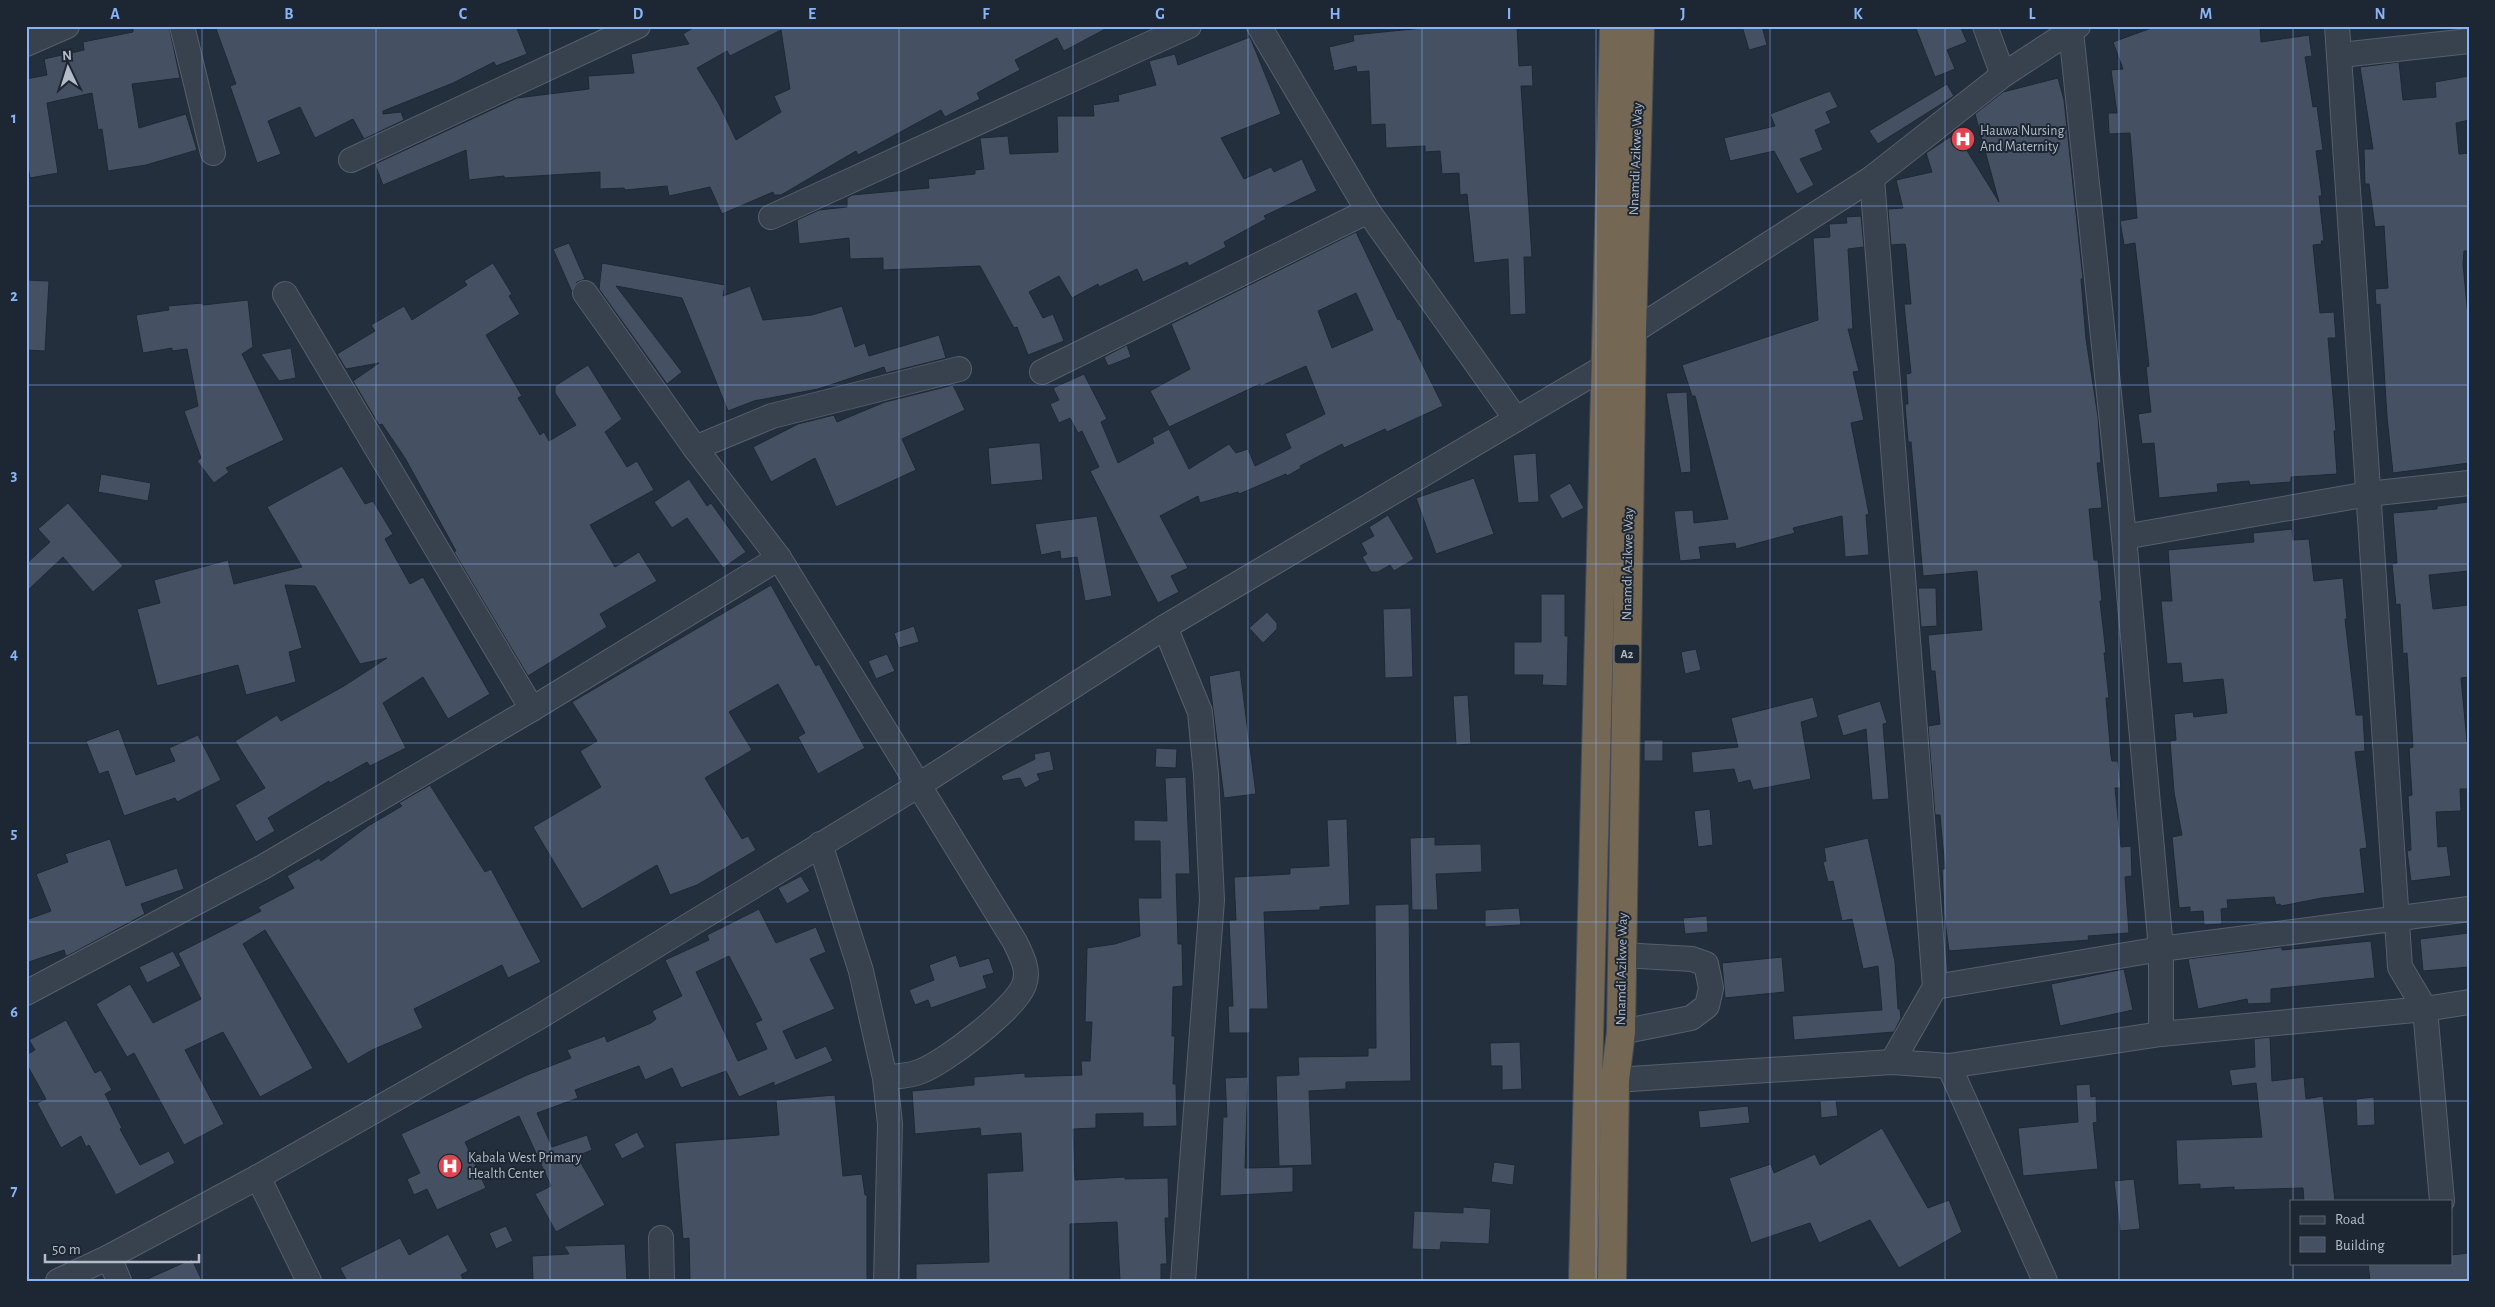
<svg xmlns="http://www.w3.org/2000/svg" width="2495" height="1307" viewBox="0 0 2495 1307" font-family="'Alegreya Sans',sans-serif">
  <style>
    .building { fill: #455162; stroke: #1f2835; fill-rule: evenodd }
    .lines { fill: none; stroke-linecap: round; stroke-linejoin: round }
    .minor-casing { stroke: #565f6c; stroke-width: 26 }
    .highway-casing { stroke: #434c59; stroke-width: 30 }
    .minor { stroke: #38414e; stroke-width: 24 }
    .highway { stroke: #746855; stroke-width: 28 }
    .grid { fill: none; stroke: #8ab4f8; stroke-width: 1; stroke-opacity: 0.55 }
    .labels { text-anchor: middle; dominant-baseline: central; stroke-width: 4; stroke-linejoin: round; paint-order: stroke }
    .shield { fill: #1d2633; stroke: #878f9c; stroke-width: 1 }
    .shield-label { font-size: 12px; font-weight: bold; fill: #b4bcc9 }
    .poi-label { font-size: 14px; fill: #b4bcc9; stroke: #1d2633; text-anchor: start }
    .street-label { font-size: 14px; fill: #b4bcc9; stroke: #1d2633 }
    .neatline { fill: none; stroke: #8ab4f8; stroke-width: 2 }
    .grid-label { font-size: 16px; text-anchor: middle; font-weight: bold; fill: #8ab4f8 }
  </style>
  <rect width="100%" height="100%" fill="#242f3e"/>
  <!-- building -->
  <g class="building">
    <polygon points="133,26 169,26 180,78 132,84 139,128 186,114 197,150 146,165 108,171 102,129 98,130 92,93 47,103 58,173 30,178 26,157 26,79 47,75 44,59 84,50 83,42 133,32"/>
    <polygon points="215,26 516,26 527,54 496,66 494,62 453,83 383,111 383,114 401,112 404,120 364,139 353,119 315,138 300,107 268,121 281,154 257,163 230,86 236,84"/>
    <path d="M696 26H1111L1064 51 1057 38 1015 60 1020 70 977 93 980 99 945 117 941 110 858 155 856 151 781 195H774L773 192 722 214 710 187 669 196 667 186 625 190 624 188 600 189V172L504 178V176L469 180 466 150 383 185 375 164 517 98 589 89 588 76 634 73 631 54 689 44 683 34ZM781 30 790 89 774 96 781 112 736 140 719 104 697 68 727 51 730 56Z"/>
    <polygon points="1443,26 1517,26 1519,66 1532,65 1533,86 1521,86 1532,257 1524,257 1526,314 1510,315 1508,259 1474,263 1467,194 1460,195 1459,173 1442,174 1440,151 1425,152 1425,146 1386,148 1385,124 1371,125 1369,71 1357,72 1356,66 1334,71 1329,47 1354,41 1353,35"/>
    <polygon points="1742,26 1762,26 1767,45 1749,50"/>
    <polygon points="1915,26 1960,26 1967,42 1947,50 1955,69 1935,77"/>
    <polygon points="2157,26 2260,26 2261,42 2309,35 2312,56 2305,57 2313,107 2317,106 2323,150 2316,151 2322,196 2319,196 2324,241 2321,241 2322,244 2313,245 2320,313 2334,312 2336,338 2328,338 2336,431 2334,431 2337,474 2291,477 2291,482 2250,485 2249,481 2217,484 2218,492 2159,498 2154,443 2142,444 2138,414 2151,412 2146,367 2149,366 2135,243 2124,245 2120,221 2137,218 2130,133 2109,134 2108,113 2117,113 2111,70 2123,69 2113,42"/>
    <polygon points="1250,37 1281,114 1221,138 1244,179 1271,167 1274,172 1302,159 1317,191 1264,216 1266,219 1224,242 1226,247 1189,266 1187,262 1143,282 1137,269 1099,287 1098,284 1072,298 1059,276 1029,292 1043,318 1053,314 1064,341 1028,355 1017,327 1014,328 980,266 883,270 883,258 850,259 849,238 799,244 797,220 819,210 847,207 847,198 852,195 929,188 928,179 975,174 975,170 984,169 980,138 1008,136 1010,154 1058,152 1057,116 1094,116 1093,105 1119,101 1118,95 1156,85 1149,61 1175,54 1178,65"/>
    <polygon points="2399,62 2403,100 2436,97 2435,82 2469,76 2469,120 2456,123 2459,154 2469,153 2469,251 2464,251 2463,264 2469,327 2469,463 2393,473 2387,417 2380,304 2376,305 2375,289 2388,288 2384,226 2375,227 2369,184 2365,184 2364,149 2373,149 2360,67"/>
    <polygon points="2058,78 2064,100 2083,279 2081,279 2086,339 2098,417 2101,463 2097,463 2102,508 2089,509 2094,560 2098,560 2102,601 2100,601 2106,653 2104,653 2109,698 2106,698 2111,756 2112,761 2118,761 2121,788 2115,788 2121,847 2131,846 2132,876 2125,877 2129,933 2088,936 2089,940 1949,951 1944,913 1942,869 1945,869 1940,815 1935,815 1928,726 1940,724 1935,671 1931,671 1928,635 1982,630 1977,571 1923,576 1911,442 1908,442 1905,404 1908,404 1906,374 1911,373 1904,304 1911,304 1906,249 1905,244 1891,245 1888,209 1903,208 1896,180 1932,172 1926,153 1956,133 1999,202 1975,114 2003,92"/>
    <polygon points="1947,84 1954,96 1878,144 1869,131"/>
    <polygon points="1830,91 1838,107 1826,112 1831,123 1815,130 1823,150 1800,159 1814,185 1797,194 1774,151 1730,161 1724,138 1775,126 1770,114"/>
    <polygon points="1861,216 1864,247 1848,249 1853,329 1848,329 1859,371 1853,372 1864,420 1851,423 1869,514 1866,515 1869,555 1845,557 1842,516 1793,528 1795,533 1736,549 1735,543 1699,547 1701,559 1680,561 1674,511 1693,510 1694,523 1728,519 1695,396 1692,396 1682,365 1818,320 1813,238 1830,237 1829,224 1847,223 1846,217"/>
    <path d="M1356 232 1398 320 1400 319 1443 406 1387 432 1385 429 1344 448 1342 444 1300 466 1301 468 1287 476 1286 474 1239 494 1238 492 1200 503 1198 496 1160 516 1188 568 1171 576 1179 592 1158 603 1090 471 1099 467 1082 431 1078 433 1070 418 1059 423 1050 404 1059 400 1053 388 1084 374 1107 419 1101 422 1118 463 1154 443 1152 438 1169 429 1189 469 1229 444 1236 453 1248 449 1255 466 1291 448 1285 434 1325 414 1306 366 1261 386 1260 384 1169 427 1150 391 1190 369 1171 324ZM1356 293 1373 330 1332 348 1318 311Z"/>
    <polygon points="569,243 585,279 577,282 572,292 553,249"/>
    <polygon points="493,263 512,294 509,296 520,314 486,335 522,396 518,398 540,435 544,432 549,441 576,425 555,393 555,386 588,365 622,419 605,432 627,467 637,461 654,490 590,525 615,567 639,552 657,581 600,614 607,627 528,676 454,552 456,551 405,458 382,424 379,425 353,381 379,363 346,369 337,354 375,331 371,325 404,306 412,320 467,285 464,281"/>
    <polygon points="602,263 725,285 723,296 750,286 763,320 812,315 842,306 855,347 865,343 869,356 939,335 946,358 886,373 884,367 818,389 754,401 728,411 682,298 616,286 682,372 667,384 599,289"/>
    <polygon points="26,280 49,281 45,351 26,350"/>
    <polygon points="248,300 253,347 242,354 284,440 226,468 229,472 214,483 197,461 201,458 184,411 198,406 187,349 172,351 172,348 143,353 136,315 169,310 168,306 202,303 203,305"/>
    <polygon points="1127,345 1131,357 1108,366 1104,357"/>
    <polygon points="291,348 296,378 279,381 261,354"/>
    <polygon points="953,385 965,410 902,439 916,470 836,507 815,458 771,482 753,447 798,424 834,415 837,422 885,402"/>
    <polygon points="1687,392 1691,472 1681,473 1666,393"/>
    <polygon points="1033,443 1040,443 1043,480 991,485 988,448"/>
    <polygon points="1536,453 1539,502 1518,503 1513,455"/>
    <polygon points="342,466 365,504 373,501 393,534 385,539 410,584 423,577 490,694 448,719 423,677 383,703 406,748 370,766 367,762 330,783 329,781 268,818 275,831 256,842 235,805 265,788 235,741 277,715 281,721 344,686 387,658 360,664 315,586 285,585 302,648 289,652 296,682 246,695 238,665 157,686 137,609 160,603 154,580 228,560 234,584 302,567 267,507"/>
    <polygon points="101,474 151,483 148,501 98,492"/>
    <polygon points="1474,478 1494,534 1436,554 1416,498"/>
    <polygon points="689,479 707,506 711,503 746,552 723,568 687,518 672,528 654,502"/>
    <polygon points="1570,483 1584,508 1562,519 1549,495"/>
    <polygon points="2469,502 2469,571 2429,575 2433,609 2469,605 2469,677 2461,678 2467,742 2469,741 2469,789 2460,789 2461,811 2436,812 2438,847 2447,846 2451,876 2411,881 2407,851 2411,850 2408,796 2412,795 2409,748 2413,747 2407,653 2403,654 2400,604 2396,605 2392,564 2397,563 2393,513 2437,509 2437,506"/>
    <polygon points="68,503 123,566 93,592 63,557 26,592 26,564 50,542 38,529"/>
    <polygon points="1388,515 1414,559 1394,571 1390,565 1378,572 1371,572 1362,557 1367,554 1361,543 1374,536 1369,527"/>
    <polygon points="1097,516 1112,596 1085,601 1077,557 1061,559 1060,551 1041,555 1035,524"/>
    <polygon points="2292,529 2293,540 2309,539 2314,581 2343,578 2347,619 2345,619 2356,715 2363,715 2365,751 2355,752 2367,848 2360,849 2365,893 2322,898 2281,906 2280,904 2276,905 2274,897 2227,900 2228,908 2221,909 2222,924 2204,925 2203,911 2190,912 2190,907 2179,908 2172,837 2182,835 2174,792 2170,741 2176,740 2174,714 2193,712 2194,717 2227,713 2223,679 2183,683 2181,663 2167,664 2161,601 2172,601 2168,550 2254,542 2253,533"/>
    <polygon points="771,585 816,666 819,664 865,748 818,774 798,737 805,733 778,684 729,712 752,750 705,778 742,839 748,836 756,850 697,885 670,895 657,865 582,909 533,827 601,787 580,751 597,741 572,702"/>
    <polygon points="1918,588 1936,588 1937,626 1921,627"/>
    <polygon points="1541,594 1565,594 1565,636 1568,636 1567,686 1542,685 1543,675 1514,675 1514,642 1541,642"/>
    <polygon points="1411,608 1413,677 1385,678 1383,609"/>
    <polygon points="1267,612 1277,623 1277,629 1263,643 1249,628"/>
    <polygon points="914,626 919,642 899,648 894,633"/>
    <polygon points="1696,649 1701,670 1685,674 1681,652"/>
    <polygon points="887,654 895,671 876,679 868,661"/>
    <polygon points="1240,670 1256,794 1224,798 1209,676"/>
    <polygon points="1468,695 1471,744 1456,745 1453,696"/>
    <polygon points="1813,697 1818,717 1801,722 1811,779 1753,790 1750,780 1738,783 1734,769 1693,773 1691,752 1738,747 1731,718"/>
    <polygon points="1880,701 1887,723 1883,724 1889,799 1872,800 1866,729 1843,736 1837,715"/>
    <polygon points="119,729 136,775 175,761 169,748 198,735 221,780 177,802 175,798 124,816 108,771 99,774 86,741"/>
    <rect x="1644" y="740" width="19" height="21"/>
    <polygon points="1156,748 1177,749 1176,768 1155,767"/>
    <polygon points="1050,751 1054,770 1037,774 1040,780 1025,788 1020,778 1003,781 1001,776 1035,759 1034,754"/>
    <polygon points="1186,777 1190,874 1176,874 1178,944 1182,944 1183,986 1173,987 1172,1036 1175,1036 1173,1084 1176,1084 1177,1126 1143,1127 1143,1113 1096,1114 1096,1128 1073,1129 1075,1180 1125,1177 1125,1179 1168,1178 1169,1218 1165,1218 1167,1264 1161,1264 1161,1281 1120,1281 1117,1222 1070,1224 1070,1281 916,1281 916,1264 989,1262 987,1173 1023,1171 1021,1133 981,1136 980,1128 915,1134 912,1091 974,1085 974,1077 1025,1073 1025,1077 1082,1075 1081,1061 1090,1061 1092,1022 1085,1022 1087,948 1115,944 1140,936 1138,898 1161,898 1160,841 1134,841 1134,820 1167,821 1165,778"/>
    <polygon points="430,785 485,872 491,869 541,962 508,978 502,965 414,1009 423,1028 372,1050 348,1064 265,930 243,944 313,1068 260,1097 223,1032 185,1050 224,1124 184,1145 134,1053 127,1057 96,1004 130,984 153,1023 201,999 178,953 261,911 258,907 294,888 287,876 319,858 321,861 368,826 402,806 399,803"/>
    <polygon points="1710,809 1713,845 1698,847 1694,811"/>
    <polygon points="1347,819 1350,905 1320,907 1320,910 1264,912 1268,1009 1250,1009 1250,1033 1229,1033 1228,1006 1233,1006 1229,920 1236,920 1234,877 1290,874 1290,868 1329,866 1327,820"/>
    <polygon points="1435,837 1435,845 1481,844 1482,872 1436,874 1438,910 1412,910 1410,838"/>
    <polygon points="1868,838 1895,962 1898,1009 1900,1009 1901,1018 1894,1032 1794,1040 1792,1016 1882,1010 1878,966 1863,969 1852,919 1842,921 1833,881 1828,882 1823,862 1826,861 1824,848"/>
    <polygon points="110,839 126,886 177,868 184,889 141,904 145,914 69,955 66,956 64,950 26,963 26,920 51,911 36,874 68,862 65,854"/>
    <polygon points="801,876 810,891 787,904 778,888"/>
    <polygon points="1409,904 1411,1081 1346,1082 1346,1089 1309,1091 1312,1165 1279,1166 1276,1076 1299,1075 1298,1057 1368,1056 1368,1048 1376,1048 1375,905"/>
    <polygon points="1519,908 1521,925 1485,927 1485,910"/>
    <path d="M759 909 776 943 816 927 826 952 810 959 835 1009 783 1031 796 1059 826 1046 833 1061 774 1086V1082L739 1097 726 1071 681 1088 672 1068 645 1080 639 1066 575 1090 578 1098 537 1113 552 1147 587 1135 592 1150 577 1156 605 1205 556 1232 535 1194 551 1186 519 1116 465 1142 486 1188 437 1210 427 1189 414 1195 407 1179 420 1173 401 1134 527 1075 571 1058 567 1050 605 1036 607 1042 651 1023 656 1019 652 1011 682 996 665 960 709 940 707 935ZM729 956 762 1020 755 1023 767 1049 738 1061 696 972Z"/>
    <polygon points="1707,916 1708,932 1685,934 1683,918"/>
    <polygon points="2469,933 2469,967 2423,971 2420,939"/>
    <polygon points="2371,941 2375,978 2271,989 2271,1003 2248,1004 2247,999 2198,1009 2188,959 2282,947 2282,950"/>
    <polygon points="173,951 181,966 147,983 139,967"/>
    <polygon points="956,955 960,967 989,958 994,973 983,976 987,988 931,1008 928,1000 915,1005 909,990 934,980 929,965"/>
    <polygon points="1782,957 1785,992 1725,998 1722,963"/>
    <polygon points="2124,969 2133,1010 2060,1026 2051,984"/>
    <polygon points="66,1020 95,1073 101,1070 112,1090 105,1094 122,1128 120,1129 140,1165 169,1151 175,1163 116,1195 89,1145 86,1147 81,1136 61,1148 37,1103 46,1099 26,1063 26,1055 35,1050 29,1040"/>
    <polygon points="2270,1037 2272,1081 2304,1077 2306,1099 2323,1096 2335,1201 2304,1201 2303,1188 2234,1190 2234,1187 2200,1189 2200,1184 2178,1185 2176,1140 2262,1137 2256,1083 2232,1086 2229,1070 2255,1067 2254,1039"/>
    <polygon points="1520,1042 1522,1089 1502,1090 1502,1066 1491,1066 1490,1043"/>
    <polygon points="1248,1077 1245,1168 1293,1167 1293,1192 1220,1196 1223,1117 1227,1117 1225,1078"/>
    <polygon points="2090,1084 2091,1097 2096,1096 2097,1122 2093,1123 2098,1169 2023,1176 2018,1128 2078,1122 2076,1085"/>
    <polygon points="835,1095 843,1176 862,1174 865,1195 867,1195 867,1281 690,1281 689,1238 683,1239 675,1143 779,1135 776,1100"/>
    <polygon points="2374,1097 2375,1125 2357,1126 2356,1099"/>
    <polygon points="1836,1100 1838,1116 1821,1118 1820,1101"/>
    <polygon points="1748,1106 1750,1123 1700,1128 1698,1111"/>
    <polygon points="1882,1128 1928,1208 1949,1200 1962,1232 1899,1268 1870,1220 1819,1243 1810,1223 1751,1243 1729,1178 1771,1164 1774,1173 1815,1154 1820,1165"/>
    <polygon points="637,1132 645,1147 622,1159 614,1144"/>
    <polygon points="1494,1162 1515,1165 1513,1185 1491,1182"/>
    <polygon points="2134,1179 2140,1229 2120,1231 2114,1181"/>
    <polygon points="1463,1207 1491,1209 1489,1244 1441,1242 1440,1250 1412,1249 1414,1211 1463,1213"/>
    <polygon points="506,1226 513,1241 496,1249 489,1233"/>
    <polygon points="448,1234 468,1271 461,1275 464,1281 347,1281 340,1268 400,1238 409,1255"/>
    <polygon points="625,1244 627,1281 533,1281 532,1256 569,1254 564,1246"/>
    <polygon points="2469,1253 2469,1281 2370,1281 2368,1263 2451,1263 2451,1255"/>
    <polygon points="192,1259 202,1281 143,1281"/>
  </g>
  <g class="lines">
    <!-- minor casing -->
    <g class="minor-casing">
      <g id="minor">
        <polyline points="182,26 213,153"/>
        <polyline points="1259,26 1368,211 1516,419"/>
        <polyline points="1985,26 2003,75"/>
        <polyline points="2337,26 2400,967 2425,1009 2442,1201"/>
        <polyline points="2071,31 2124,537 2161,949 2161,1034"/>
        <polyline points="26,44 67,26"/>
        <polyline points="2341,55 2469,41"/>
        <polyline points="351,160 638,26"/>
        <polyline points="1872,178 1935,987 1892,1062"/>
        <polyline points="771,217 1189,26"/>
        <path d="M585 293 695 448 779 558 1015 942C1021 955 1030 970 1024 985 1015 1009 943 1064 919 1072 909 1076 896 1076 885 1078"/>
        <polyline points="285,294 532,709"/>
        <polyline points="1632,332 1872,178 2003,75 2078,26"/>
        <polyline points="1042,372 1368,211"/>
        <polyline points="695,448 772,416 959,369"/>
        <polyline points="2124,537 2368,494 2469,483"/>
        <polyline points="1165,627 1200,712 1206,775 1212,900 1183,1281"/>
        <polyline points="820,844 861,971 885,1078 890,1124 886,1281"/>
        <polyline points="1935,987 2161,949 2469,909"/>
        <polyline points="26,993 263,867 532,709 779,558"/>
        <polyline points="1621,1032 1691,1018 1707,1006 1711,988 1706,964 1692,959 1622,955"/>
        <polyline points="1949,1066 2045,1281"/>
        <polyline points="1615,1080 1892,1062 1949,1066 2161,1034 2425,1009 2469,1002"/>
        <polyline points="258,1177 309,1281"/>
        <polyline points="661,1238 662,1281"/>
        <polyline points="109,1257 119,1281"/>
        <polyline points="58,1281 109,1257 258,1177 539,1017 919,785 1165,627 1606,366"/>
      </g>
    </g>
    <!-- highway casing -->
    <g class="highway-casing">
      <g id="highway">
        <polyline points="1583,1281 1614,26"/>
        <polyline points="1612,1281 1615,1080 1621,1032 1632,332 1640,26"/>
      </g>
    </g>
    <!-- minor -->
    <use href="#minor" class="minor"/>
    <!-- highway -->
    <use href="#highway" class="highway"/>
  </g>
  <!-- grid -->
  <path class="grid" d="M202 26V1281M376 26V1281M550 26V1281M725 26V1281M899 26V1281M1073 26V1281M1248 26V1281M1422 26V1281M1596 26V1281M1770 26V1281M1945 26V1281M2119 26V1281M2293 26V1201M26 206H2469M26 385H2469M26 564H2469M26 743H2469M26 922H2469M26 1101H2469M2293 1263V1281"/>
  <!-- icons -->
  <defs>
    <g id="hospital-disc" transform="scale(1.25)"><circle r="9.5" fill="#e0444e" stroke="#1d2633"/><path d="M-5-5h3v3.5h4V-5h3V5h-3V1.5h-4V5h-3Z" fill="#fff"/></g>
  </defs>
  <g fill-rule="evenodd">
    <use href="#hospital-disc" x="1963" y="139"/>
    <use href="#hospital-disc" x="450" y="1166"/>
  </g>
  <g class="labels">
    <!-- shield labels -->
    <rect class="shield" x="1614.5" y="644.5" width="25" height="19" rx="4"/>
    <g class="shield-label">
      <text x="1627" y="654">A2</text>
    </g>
    <!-- poi labels -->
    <g class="poi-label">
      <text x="1980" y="131">Hauwa Nursing<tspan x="1980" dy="16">And Maternity</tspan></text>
      <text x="468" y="1158">Kabala West Primary<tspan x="468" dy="16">Health Center</tspan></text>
    </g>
    <!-- street labels -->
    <g class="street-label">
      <text transform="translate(1636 159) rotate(-88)">Nnamdi Azikwe Way</text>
      <text transform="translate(1628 564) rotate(-89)">Nnamdi Azikwe Way</text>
      <text transform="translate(1622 969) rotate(-89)">Nnamdi Azikwe Way</text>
    </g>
  </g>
  <!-- border -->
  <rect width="2495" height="1307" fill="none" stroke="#1d2633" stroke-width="55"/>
  <!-- legend -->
  <rect x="2290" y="1200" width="162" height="65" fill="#1d2633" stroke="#59626f"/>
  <rect x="2300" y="1216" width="25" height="8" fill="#38414e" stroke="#59626f"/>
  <text x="2335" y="1224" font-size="15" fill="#b4bcc9">Road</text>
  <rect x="2300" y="1237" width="25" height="15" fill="#455162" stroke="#59626f"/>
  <text x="2335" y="1250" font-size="15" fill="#b4bcc9">Building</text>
  <!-- north arrow -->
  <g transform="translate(68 68) rotate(356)" stroke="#1d2633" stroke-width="4" paint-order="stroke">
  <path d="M0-4L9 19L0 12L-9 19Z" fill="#b4bcc9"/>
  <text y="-8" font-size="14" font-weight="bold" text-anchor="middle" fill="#b4bcc9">N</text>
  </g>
  <!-- scale -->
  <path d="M45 1254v8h154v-8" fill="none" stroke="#b4bcc9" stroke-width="2.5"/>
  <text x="52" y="1254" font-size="15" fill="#b4bcc9" stroke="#1d2633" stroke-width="4" paint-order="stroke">50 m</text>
  <rect x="28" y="28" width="2440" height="1252" class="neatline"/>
  <g class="grid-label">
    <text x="115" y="19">A</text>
    <text x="289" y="19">B</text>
    <text x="463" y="19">C</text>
    <text x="638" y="19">D</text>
    <text x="812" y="19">E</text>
    <text x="986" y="19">F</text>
    <text x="1160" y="19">G</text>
    <text x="1335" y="19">H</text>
    <text x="1509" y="19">I</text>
    <text x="1683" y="19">J</text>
    <text x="1858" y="19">K</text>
    <text x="2032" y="19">L</text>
    <text x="2206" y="19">M</text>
    <text x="2380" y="19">N</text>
    <text x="14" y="123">1</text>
    <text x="14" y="301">2</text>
    <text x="14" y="480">3</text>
    <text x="14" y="659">4</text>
    <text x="14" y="838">5</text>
    <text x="14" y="1017">6</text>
    <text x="14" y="1196">7</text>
  </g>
</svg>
